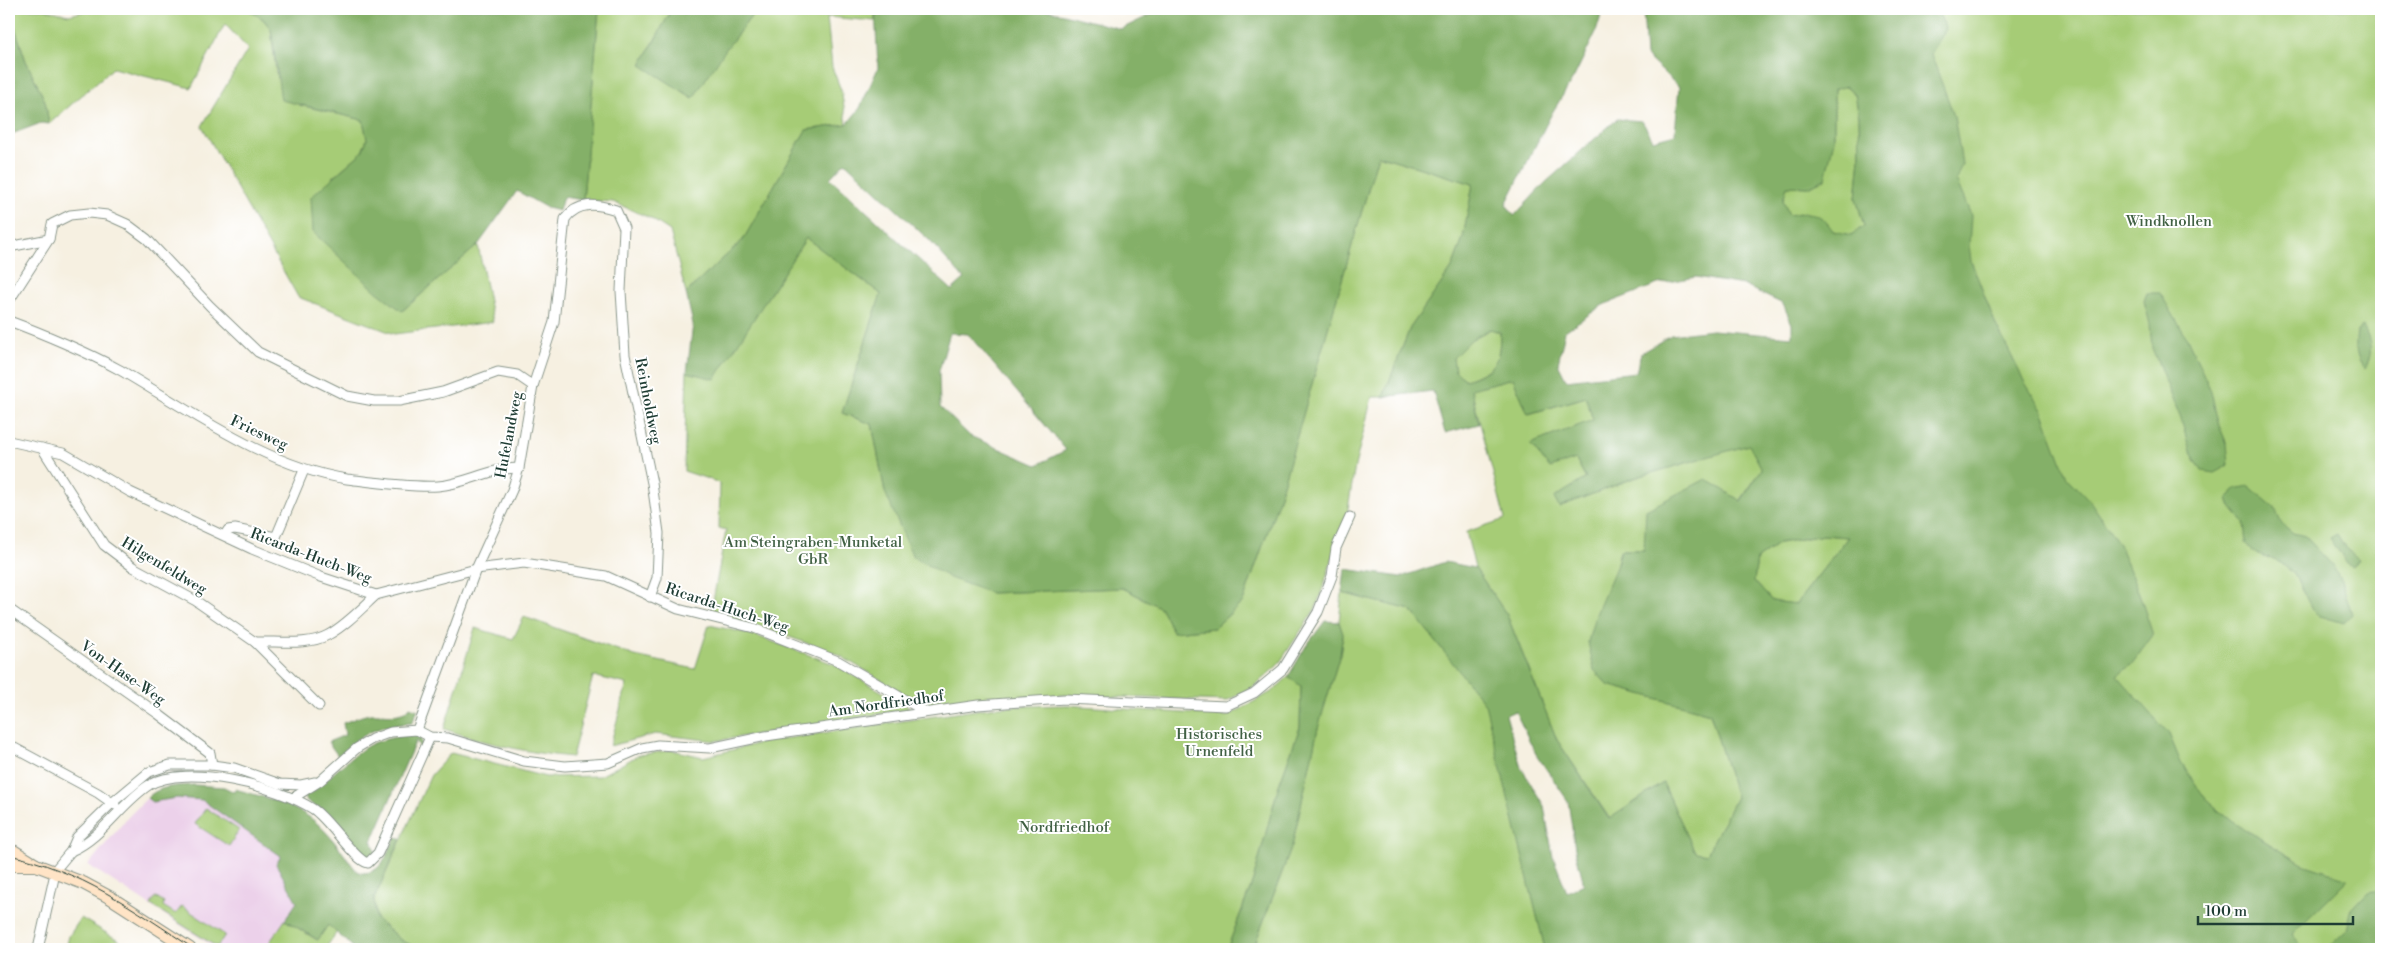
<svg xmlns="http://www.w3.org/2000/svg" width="2390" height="958" viewBox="0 0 2390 958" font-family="'Libre Bodoni',serif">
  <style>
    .built { fill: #ecd1ea }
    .green { fill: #a6cc76; stroke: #628455 }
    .forest { fill: #84b067; stroke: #52764e; fill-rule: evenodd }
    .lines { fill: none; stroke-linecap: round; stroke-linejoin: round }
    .street-casing { stroke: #8a968a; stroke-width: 11 }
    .secondary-casing { stroke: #8a968a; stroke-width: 14 }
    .street { stroke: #fff; stroke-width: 9 }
    .secondary { stroke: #ffe4c6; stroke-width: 12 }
    .tram { stroke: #1f3d34; stroke-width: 1 }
    .labels { text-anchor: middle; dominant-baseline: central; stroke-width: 4; stroke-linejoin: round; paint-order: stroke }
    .park-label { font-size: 15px; fill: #416144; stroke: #fff }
    .street-label { font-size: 15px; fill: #1f3d34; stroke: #fff }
  </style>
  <rect width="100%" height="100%" fill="#fff"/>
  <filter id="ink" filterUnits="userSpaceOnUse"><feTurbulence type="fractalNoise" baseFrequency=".02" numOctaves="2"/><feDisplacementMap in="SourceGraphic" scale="10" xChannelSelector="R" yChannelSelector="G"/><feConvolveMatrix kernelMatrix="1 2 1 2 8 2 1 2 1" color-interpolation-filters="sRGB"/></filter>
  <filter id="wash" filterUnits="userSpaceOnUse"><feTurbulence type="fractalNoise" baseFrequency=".0096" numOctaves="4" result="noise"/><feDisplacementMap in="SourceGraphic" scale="20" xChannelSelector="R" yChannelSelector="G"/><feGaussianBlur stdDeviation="1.12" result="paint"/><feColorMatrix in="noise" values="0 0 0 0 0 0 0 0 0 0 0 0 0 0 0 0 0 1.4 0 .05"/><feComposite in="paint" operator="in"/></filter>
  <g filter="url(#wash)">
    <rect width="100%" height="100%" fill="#f6f0e1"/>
    <!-- built -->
    <polygon class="built" points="147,798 152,802 177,798 202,800 282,856 276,864 297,902 265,949 217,949 88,865 128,817"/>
    <!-- green -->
    <g class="green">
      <polygon points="9,9 44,9 69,15 94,9 247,9 263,19 271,29 276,73 299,105 363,120 367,139 362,152 333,177 402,311 478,245 493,322 394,334 298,297 202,126 248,49 225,24 191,88 113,68 49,124 45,101 26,61"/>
      <polygon points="599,9 672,9 641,65 726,49 757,9 875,9 875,21 827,17 832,67 841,90 847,124 806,130 743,240 686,293 670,231 650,218 613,202 583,200"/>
      <polygon points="1866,9 2381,9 2381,946 2372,949 2219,949"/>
      <polygon points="1846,86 1855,94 1859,117 1860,159 1856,198 1864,226 1851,235 1833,231 1805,212 1789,215 1783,201 1787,186 1808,187 1834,140 1834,90"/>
      <polygon points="1378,155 1473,184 1463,238 1452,268 1410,328 1383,397 1372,397 1355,466 1347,515 1316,608 1278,665 1252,688 1226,701 1064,695 978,700 927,707 837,654 756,625 711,612 726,530 719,528 720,483 684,471 687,372 715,378 806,238 881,294 842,413 872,424 885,492 991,593 1123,588 1161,608 1173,632 1214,628 1243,602 1278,502"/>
      <path d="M1491 329 1500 332C1500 363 1495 369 1466 380L1455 371 1453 358 1472 339Z"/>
      <polygon points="1513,378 1529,414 1586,397 1593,420 1576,459 1586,479 1554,498 1559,507 1634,478 1749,444 1762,469 1740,501 1644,550 1620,550 1616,567 1608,685 1710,713 1736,797 1707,854 1695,852 1663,783 1610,819 1557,740 1507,615 1475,568 1466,532 1505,519 1471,389"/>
      <polygon points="1823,535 1848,537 1796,604 1772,601 1754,581 1757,559 1779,543"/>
      <polygon points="1342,593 1411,610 1486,704 1545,949 1253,949 1292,846 1318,728 1340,654 1343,634 1339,622"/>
      <path d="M524 617 635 656 695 669 709 625 751 634 834 664 912 709 715 741 655 734 610 746 627 684 593 676 572 757C527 753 486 743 444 729L475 628 513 639Z"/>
      <polygon points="1288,677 1301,686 1300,727 1278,788 1253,881 1227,949 403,949 401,940 376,919 374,899 431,775 451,753 546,777 600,776 639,755 672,750 703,757 769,741 996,707 1066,705 1228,716 1273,691"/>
      <polygon points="206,808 239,830 229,846 195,824"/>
      <polygon points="155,897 164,903 163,906 176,914 182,906 225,935 217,947 151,905"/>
      <polygon points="81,918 120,941 116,949 66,949 69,936"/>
      <polygon points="285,920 317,940 328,925 337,932 325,949 265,949"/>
    </g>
    <!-- forest -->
    <g class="forest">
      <polygon points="247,9 599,9 583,200 563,197 559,211 547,208 517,191 478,245 402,311 376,291 313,232 311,197 362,152 367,139 363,120 281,100 271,29 263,19"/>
      <polygon points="672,9 757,9 726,49 693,98 641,65"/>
      <path d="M875 9H1044L1121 29 1163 9H1603L1596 32 1574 77 1552 113 1506 204 1514 216 1545 183 1617 119 1642 121 1653 140 1675 134 1679 87 1646 56 1643 9H1937L1946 29 1931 54 1954 116 1962 164 1956 180 1971 215 1969 245 1971 261 1996 325 2024 381 2042 410 2067 477 2090 501 2119 544 2140 596 2153 635 2131 665 2117 675 2169 734 2181 763 2206 799 2233 822 2303 864 2348 879 2292 934 2304 949H1545L1485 704 1411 610 1342 593 1345 569 1401 577 1445 562 1475 568 1507 615 1557 740 1609 819 1663 783 1695 852 1707 854 1736 797 1710 713 1608 685 1594 670 1588 642 1594 619 1616 567 1621 550H1644L1646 510 1706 479 1741 501 1762 469 1749 445 1634 478 1559 507 1554 498 1586 478 1576 459 1550 468 1530 444 1593 420 1586 397 1528 414 1513 378 1471 389 1479 424 1445 433 1433 391 1383 397 1410 328 1452 268 1463 238 1473 184 1378 155 1278 502 1243 602 1214 628 1173 632 1161 608 1123 588 991 593 950 578 913 557 885 492 872 424 842 413 881 294 806 238 715 379 687 372 693 324 686 293 743 240 806 130 847 124 860 108 878 68ZM1846 86 1855 94 1859 117 1860 159 1856 198 1864 226 1851 235 1833 231C1821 212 1811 211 1789 215L1783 201 1787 186 1808 187 1825 179 1834 140V90ZM845 162 930 241 964 279 952 290 830 178ZM1696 277 1743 285 1783 304 1792 324V337L1712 330 1671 335 1641 353 1636 372 1566 380 1558 364 1565 331 1603 305 1658 284ZM1490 329 1500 332C1500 363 1495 370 1466 380L1455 371 1453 358 1472 339ZM950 333 968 334 1066 450 1037 465 970 436 940 407 939 371ZM1823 535 1848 537 1796 604 1772 601 1754 581 1757 559 1779 543ZM1515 711 1536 754 1568 801 1575 849 1584 884 1567 892 1553 857 1544 806 1521 767 1506 715Z"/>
      <polygon points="9,11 26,61 45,101 49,124 41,123 9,135"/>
      <polygon points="2147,293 2160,293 2187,338 2211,391 2218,423 2227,444 2229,465 2214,473 2202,471 2190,451 2181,419 2152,348 2150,324 2144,301"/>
      <path d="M2363 327C2372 342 2373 354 2365 369 2355 359 2355 345 2357 331Z"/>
      <polygon points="2249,486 2275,508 2281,523 2293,533 2305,536 2332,565 2341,580 2352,614 2344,623 2317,615 2313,611 2294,574 2281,563 2250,550 2246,544 2244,523 2231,507 2228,498 2235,489"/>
      <polygon points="2337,534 2346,549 2359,559 2353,567 2347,564 2330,538"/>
      <polygon points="1325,621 1339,622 1343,634 1340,654 1318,728 1292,846 1253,949 1227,949 1253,881 1278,788 1300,727 1301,686 1288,677 1306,646"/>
      <path d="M410 707 418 710 412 723C374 726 366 732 338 756L328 742 345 735 343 723C352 720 362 715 371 714 385 713 400 719 410 707Z"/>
      <path d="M407 735 420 736 422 743 420 748 416 740 372 841 376 852 367 858 360 856 329 817 306 800 305 795C327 782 342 763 363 749 375 740 392 738 407 735Z"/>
      <path d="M194 785 224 787 234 792 235 789C263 797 298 805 319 825 333 838 344 855 356 870L361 873C382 874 387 854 395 838L401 839 374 899 376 919 401 940 419 949H355L328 925 318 940 285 920 297 902 276 864 281 856 202 800 177 798 152 802 147 798C160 785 177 786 194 785Z"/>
      <polygon points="2381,890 2381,949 2326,949 2347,930 2351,910 2368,892"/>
    </g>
  </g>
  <g filter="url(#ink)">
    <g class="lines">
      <!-- street casing -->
      <g class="street-casing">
        <g id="street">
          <polyline points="9,247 49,239"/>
          <polyline points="9,301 49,239 52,224 70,215 89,213 107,215 127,224 147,239 210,306 258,352 347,396 374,401 399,401 443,392 498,372 517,375 533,386"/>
          <path d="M9 321C42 333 89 353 120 370 189 410 267 467 347 479 372 482 414 488 438 486 466 484 489 468 519 468"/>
          <polyline points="9,441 63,453 130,492 252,549 321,577 376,595 476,569 524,563 606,576 678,609 754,628 838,661 926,712"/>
          <polyline points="42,448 104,545 133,567 196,601 255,642 319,706"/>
          <polyline points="225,535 228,530 235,529 276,537 304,470"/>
          <polyline points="9,609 157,713 210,753 212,765"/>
          <path d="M255 642C278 641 308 646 328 635 346 625 361 609 376 595"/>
          <path d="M417 730 476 569 512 490 519 468 533 386 554 322 565 219C578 201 597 204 616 210L624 228 621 291 625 355 652 483 659 533 657 578 650 597"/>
          <polyline points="9,745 98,793 115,805"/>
          <polyline points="293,798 320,781 357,748 372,739 391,732 417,730 430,737 448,738 524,761 565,766 608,763 642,748 658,745 710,748 766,736 978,705 1065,699 1226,706 1254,693 1283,669 1318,612 1332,576 1336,548 1350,517"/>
          <path d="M71 851C103 837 120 804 149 785 186 763 278 786 313 809 329 819 355 861 368 863L378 853 430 737"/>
          <polyline points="38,949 56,869 71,851 77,837 113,802 149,772 170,765 212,765 234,768 280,784 301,785 315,782"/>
        </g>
      </g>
      <!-- secondary casing -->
      <g class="secondary-casing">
        <g id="secondary">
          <polyline points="9,850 15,852 36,865 83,883 111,898 190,949"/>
          <polyline points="9,865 36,865"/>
        </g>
      </g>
      <!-- street -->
      <use href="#street" class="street"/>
      <!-- secondary -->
      <use href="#secondary" class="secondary"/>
      <!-- tram -->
      <path class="tram" d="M9 855C78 869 136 910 194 949"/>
    </g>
  </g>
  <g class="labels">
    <!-- park labels -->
    <g class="park-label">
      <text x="2169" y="221">Windknollen</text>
      <text x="813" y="542">Am Steingraben-Munketal<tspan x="813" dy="17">GbR</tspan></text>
      <text x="1219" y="734">Historisches<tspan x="1219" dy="17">Urnenfeld</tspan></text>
      <text x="1064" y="827">Nordfriedhof</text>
    </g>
    <!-- street labels -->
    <g class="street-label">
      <text transform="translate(648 401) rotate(79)">Reinholdweg</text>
      <text transform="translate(259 433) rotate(25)">Friesweg</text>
      <text transform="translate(509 435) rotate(-79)">Hufelandweg</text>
      <text transform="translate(311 556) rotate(21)">Ricarda-Huch-Weg</text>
      <text transform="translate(164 566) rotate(31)">Hilgenfeldweg</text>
      <text transform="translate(727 608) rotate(18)">Ricarda-Huch-Weg</text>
      <text transform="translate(123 673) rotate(35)">Von-Hase-Weg</text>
      <text transform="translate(886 704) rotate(-8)">Am Nordfriedhof</text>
    </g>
  </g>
  <!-- margin -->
  <rect width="2390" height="958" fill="none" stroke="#fff" stroke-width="30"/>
  <!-- scale -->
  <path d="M2198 916v8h155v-8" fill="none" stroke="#1f3d34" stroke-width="2.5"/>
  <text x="2205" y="916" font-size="15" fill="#1f3d34" stroke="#ffffff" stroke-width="4" paint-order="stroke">100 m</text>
</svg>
